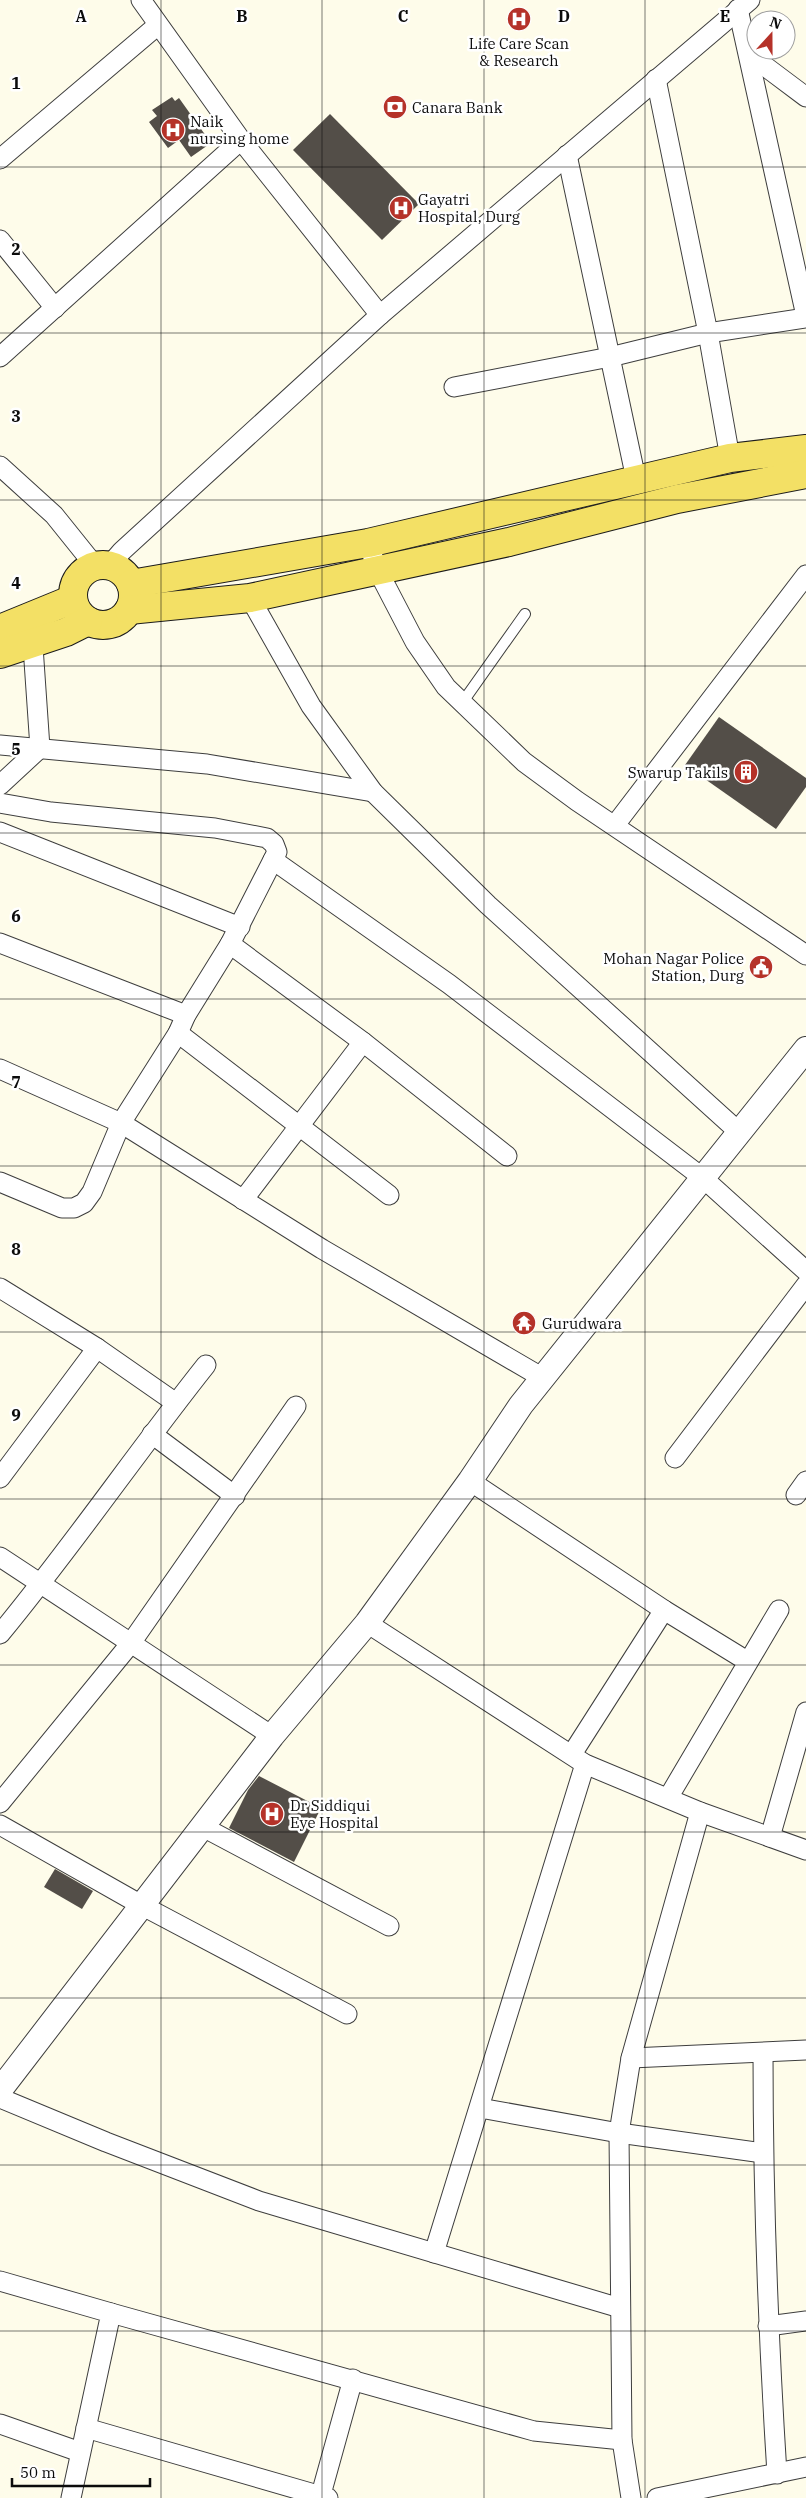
<svg xmlns="http://www.w3.org/2000/svg" width="806" height="2498" viewBox="0 0 806 2498" font-family="'IBM Plex Serif',serif">
  <style>
    .building { fill: #534e48 }
    .lines { fill: none; stroke-linecap: round; stroke-linejoin: round }
    .service-casing { stroke: #3e3e3e; stroke-width: 12 }
    .minor-casing { stroke: #3e3e3e; stroke-width: 21 }
    .tertiary-casing { stroke: #3e3e3e; stroke-width: 26 }
    .primary-casing { stroke: #1c1c1c; stroke-width: 30 }
    .service { stroke: #fff; stroke-width: 10 }
    .minor { stroke: #fff; stroke-width: 19 }
    .tertiary { stroke: #fff; stroke-width: 24 }
    .primary { stroke: #f3e065; stroke-width: 28 }
    .grid { fill: none; stroke: #0b0b0b; stroke-width: 1; stroke-opacity: 0.55 }
    .labels { text-anchor: middle; dominant-baseline: central; stroke-width: 5; stroke-linejoin: round; paint-order: stroke }
    .poi-label { font-size: 15px; fill: #0b0b0b; stroke: #fff; text-anchor: start }
    .grid-label { font-size: 16px; text-anchor: middle; font-weight: bold; fill: #0b0b0b; stroke: #fff; stroke-width: 5; stroke-linejoin: round; paint-order: stroke }
  </style>
  <rect width="100%" height="100%" fill="#fefcea"/>
  <!-- building -->
  <g class="building">
    <polygon points="172,97 175,101 179,98 211,143 191,157 179,140 168,148 149,122 157,116 152,110"/>
    <polygon points="330,114 419,204 382,240 293,150"/>
    <polygon points="719,717 806,778 806,787 776,829 685,765"/>
    <polygon points="259,1776 321,1808 294,1862 229,1828 248,1790"/>
    <polygon points="55,1869 93,1891 82,1909 44,1887"/>
  </g>
  <g class="lines">
    <!-- service casing -->
    <g class="service-casing">
      <polyline id="service" points="462,703 525,614"/>
    </g>
    <!-- minor casing -->
    <g class="minor-casing">
      <g id="minor">
        <polyline points="738,9 806,316"/>
        <polyline points="750,55 806,97"/>
        <polyline points="656,79 708,333 730,458"/>
        <polyline points="567,155 636,479"/>
        <polyline points="0,159 158,25"/>
        <polyline points="0,240 55,308"/>
        <polyline points="380,315 750,0"/>
        <polyline points="0,357 241,140"/>
        <polyline points="454,387 610,357 708,333 806,318"/>
        <polyline points="0,466 54,515 95,566"/>
        <polyline points="368,543 378,571 415,642 446,687 524,762 577,801 806,955"/>
        <polyline points="109,566 122,551 380,315 241,140 141,0"/>
        <polyline points="250,598 311,706 373,792 488,905 740,1133"/>
        <polyline points="0,745 207,764 373,792"/>
        <polyline points="0,785 40,748 32,632"/>
        <polyline points="0,803 51,812 215,828 267,838 274,844 277,852 230,944 186,1015 178,1033 121,1123 92,1192 84,1203 74,1208 62,1208 0,1182"/>
        <polyline points="615,825 806,575"/>
        <polyline points="0,832 240,927"/>
        <polyline points="273,860 449,984 703,1178 806,1271"/>
        <polyline points="0,943 186,1015"/>
        <polyline points="230,944 363,1042 507,1156"/>
        <polyline points="178,1033 389,1195"/>
        <polyline points="0,1069 121,1123 322,1249 543,1378"/>
        <polyline points="243,1200 363,1042"/>
        <polyline points="0,1288 97,1348 176,1403"/>
        <polyline points="152,1434 235,1496"/>
        <polyline points="675,1458 806,1285"/>
        <polyline points="0,1478 97,1348"/>
        <polyline points="470,1481 664,1610 747,1661"/>
        <polyline points="796,1495 806,1481"/>
        <polyline points="0,1557 272,1736"/>
        <polyline points="367,1623 585,1764 700,1812 806,1850"/>
        <path d="M0 1634C72 1547 136 1453 206 1365"/>
        <polyline points="572,1754 664,1610"/>
        <polyline points="668,1798 779,1610"/>
        <polyline points="0,1803 131,1643 296,1406"/>
        <polyline points="0,1825 143,1906 347,2014"/>
        <polyline points="203,1827 389,1926"/>
        <polyline points="770,1837 806,1712"/>
        <path d="M763 2053C763 2194 768 2333 777 2474"/>
        <polyline points="631,2058 806,2050"/>
        <polyline points="0,2098 106,2142 259,2201 620,2308"/>
        <polyline points="480,2108 619,2133 763,2153"/>
        <polyline points="434,2253 585,1764"/>
        <polyline points="0,2281 111,2313 71,2498"/>
        <polyline points="111,2313 534,2431 622,2440"/>
        <polyline points="768,2326 806,2321"/>
        <polyline points="0,2424 80,2452"/>
        <polyline points="86,2428 328,2498"/>
        <polyline points="320,2498 353,2379"/>
        <polyline points="631,2498 622,2440 619,2133 631,2058 700,1812"/>
        <polyline points="657,2498 806,2467"/>
      </g>
    </g>
    <!-- tertiary casing -->
    <g class="tertiary-casing">
      <polyline id="tertiary" points="0,2090 272,1736 367,1623 470,1481 521,1405 806,1049"/>
    </g>
    <!-- primary casing -->
    <g class="primary-casing">
      <g id="primary">
        <circle cx="103" cy="595" r="30"/>
        <polyline points="131,584 368,543 730,458 806,449"/>
        <polyline points="129,610 250,598 509,542 677,499 806,474"/>
        <polyline points="0,629 73,599"/>
        <polyline points="0,654 66,632 88,621"/>
      </g>
    </g>
    <!-- service -->
    <use href="#service" class="service"/>
    <!-- minor -->
    <use href="#minor" class="minor"/>
    <!-- tertiary -->
    <use href="#tertiary" class="tertiary"/>
    <!-- primary -->
    <use href="#primary" class="primary"/>
  </g>
  <!-- grid -->
  <path class="grid" d="M161 0V2498M322 0V2498M484 0V2498M645 0V2498M0 167H806M0 333H806M0 500H806M0 666H806M0 833H806M0 999H806M0 1166H806M0 1332H806M0 1499H806M0 1665H806M0 1832H806M0 1998H806M0 2165H806M0 2331H806"/>
  <!-- icons -->
  <defs>
    <g id="hospital-disc" transform="scale(1.25)"><circle r="9.5" fill="#b53229" stroke="#fff"/><path d="M-5-5h3v3.5h4V-5h3V5h-3V1.5h-4V5h-3Z" fill="#fff"/></g>
    <g id="bank-disc" transform="scale(1.25)"><circle r="9.5" fill="#b53229" stroke="#fff"/><path d="M-6-4H6V4H-6ZM0-2.3a2.3 2.3 0 1 0 0 4.6a2.3 2.3 0 1 0 0-4.6Z" fill="#fff"/></g>
    <g id="building-disc" transform="scale(1.25)"><circle r="9.5" fill="#b53229" stroke="#fff"/><path d="M-4-6H4V6H1V3H-1V6H-4ZM-2.5-4.3h1.7v1.8h-1.7ZM.8-4.3h1.7v1.8H.8ZM-2.5-1h1.7V.8h-1.7ZM.8-1h1.7V.8H.8Z" fill="#fff"/></g>
    <g id="civic-disc" transform="scale(1.25)"><circle r="9.5" fill="#b53229" stroke="#fff"/><path d="M-.6-6.5H3V-4.5H.6V-3L4-1V1h2V6H-6V1h2V-1L-.6-3ZM-1.2 2.5V6h2.4V2.5Z" fill="#fff"/></g>
    <g id="temple-disc" transform="scale(1.25)"><circle r="9.5" fill="#b53229" stroke="#fff"/><path d="M0-6L5-2H3V0L6.5 2.5H4V6H1.5V3h-3V6H-4V2.5H-6.5L-3 0V-2H-5Z" fill="#fff"/></g>
  </defs>
  <g fill-rule="evenodd">
    <use href="#hospital-disc" x="519" y="19"/>
    <use href="#bank-disc" x="395" y="107"/>
    <use href="#hospital-disc" x="173" y="130"/>
    <use href="#hospital-disc" x="401" y="208"/>
    <use href="#building-disc" x="746" y="772"/>
    <use href="#civic-disc" x="761" y="967"/>
    <use href="#temple-disc" x="524" y="1323"/>
    <use href="#hospital-disc" x="272" y="1814"/>
  </g>
  <g class="labels">
    <!-- poi labels -->
    <g class="poi-label">
      <text x="519" y="43" text-anchor="middle">Life Care Scan<tspan x="519" dy="17">&amp; Research</tspan></text>
      <text x="412" y="107">Canara Bank</text>
      <text x="190" y="121">Naik<tspan x="190" dy="17">nursing home</tspan></text>
      <text x="418" y="199">Gayatri<tspan x="418" dy="17">Hospital, Durg</tspan></text>
      <text x="728" y="772" text-anchor="end">Swarup Takils</text>
      <text x="744" y="958" text-anchor="end">Mohan Nagar Police<tspan x="744" dy="17">Station, Durg</tspan></text>
      <text x="542" y="1323">Gurudwara</text>
      <text x="290" y="1805">Dr Siddiqui<tspan x="290" dy="17">Eye Hospital</tspan></text>
    </g>
  </g>
  <g class="grid-label">
    <text x="81" y="22">A</text>
    <text x="242" y="22">B</text>
    <text x="403" y="22">C</text>
    <text x="564" y="22">D</text>
    <text x="725" y="22">E</text>
    <text x="16" y="89">1</text>
    <text x="16" y="255">2</text>
    <text x="16" y="422">3</text>
    <text x="16" y="589">4</text>
    <text x="16" y="755">5</text>
    <text x="16" y="922">6</text>
    <text x="16" y="1088">7</text>
    <text x="16" y="1255">8</text>
    <text x="16" y="1421">9</text>
  </g>
  <!-- north arrow -->
  <g transform="translate(771 35) rotate(21)"><circle r="24" fill="#ffffff" stroke="#9d9d9d"/>
  <path d="M0-4L9 19L0 12L-9 19Z" fill="#b53229"/>
  <text y="-8" font-size="14" font-weight="bold" text-anchor="middle" fill="#0b0b0b">N</text>
  </g>
  <!-- scale -->
  <path d="M12 2478v8h138v-8" fill="none" stroke="#0b0b0b" stroke-width="2.5"/>
  <text x="20" y="2478" font-size="15" fill="#0b0b0b" stroke="#ffffff" stroke-width="4" paint-order="stroke">50 m</text>
</svg>
